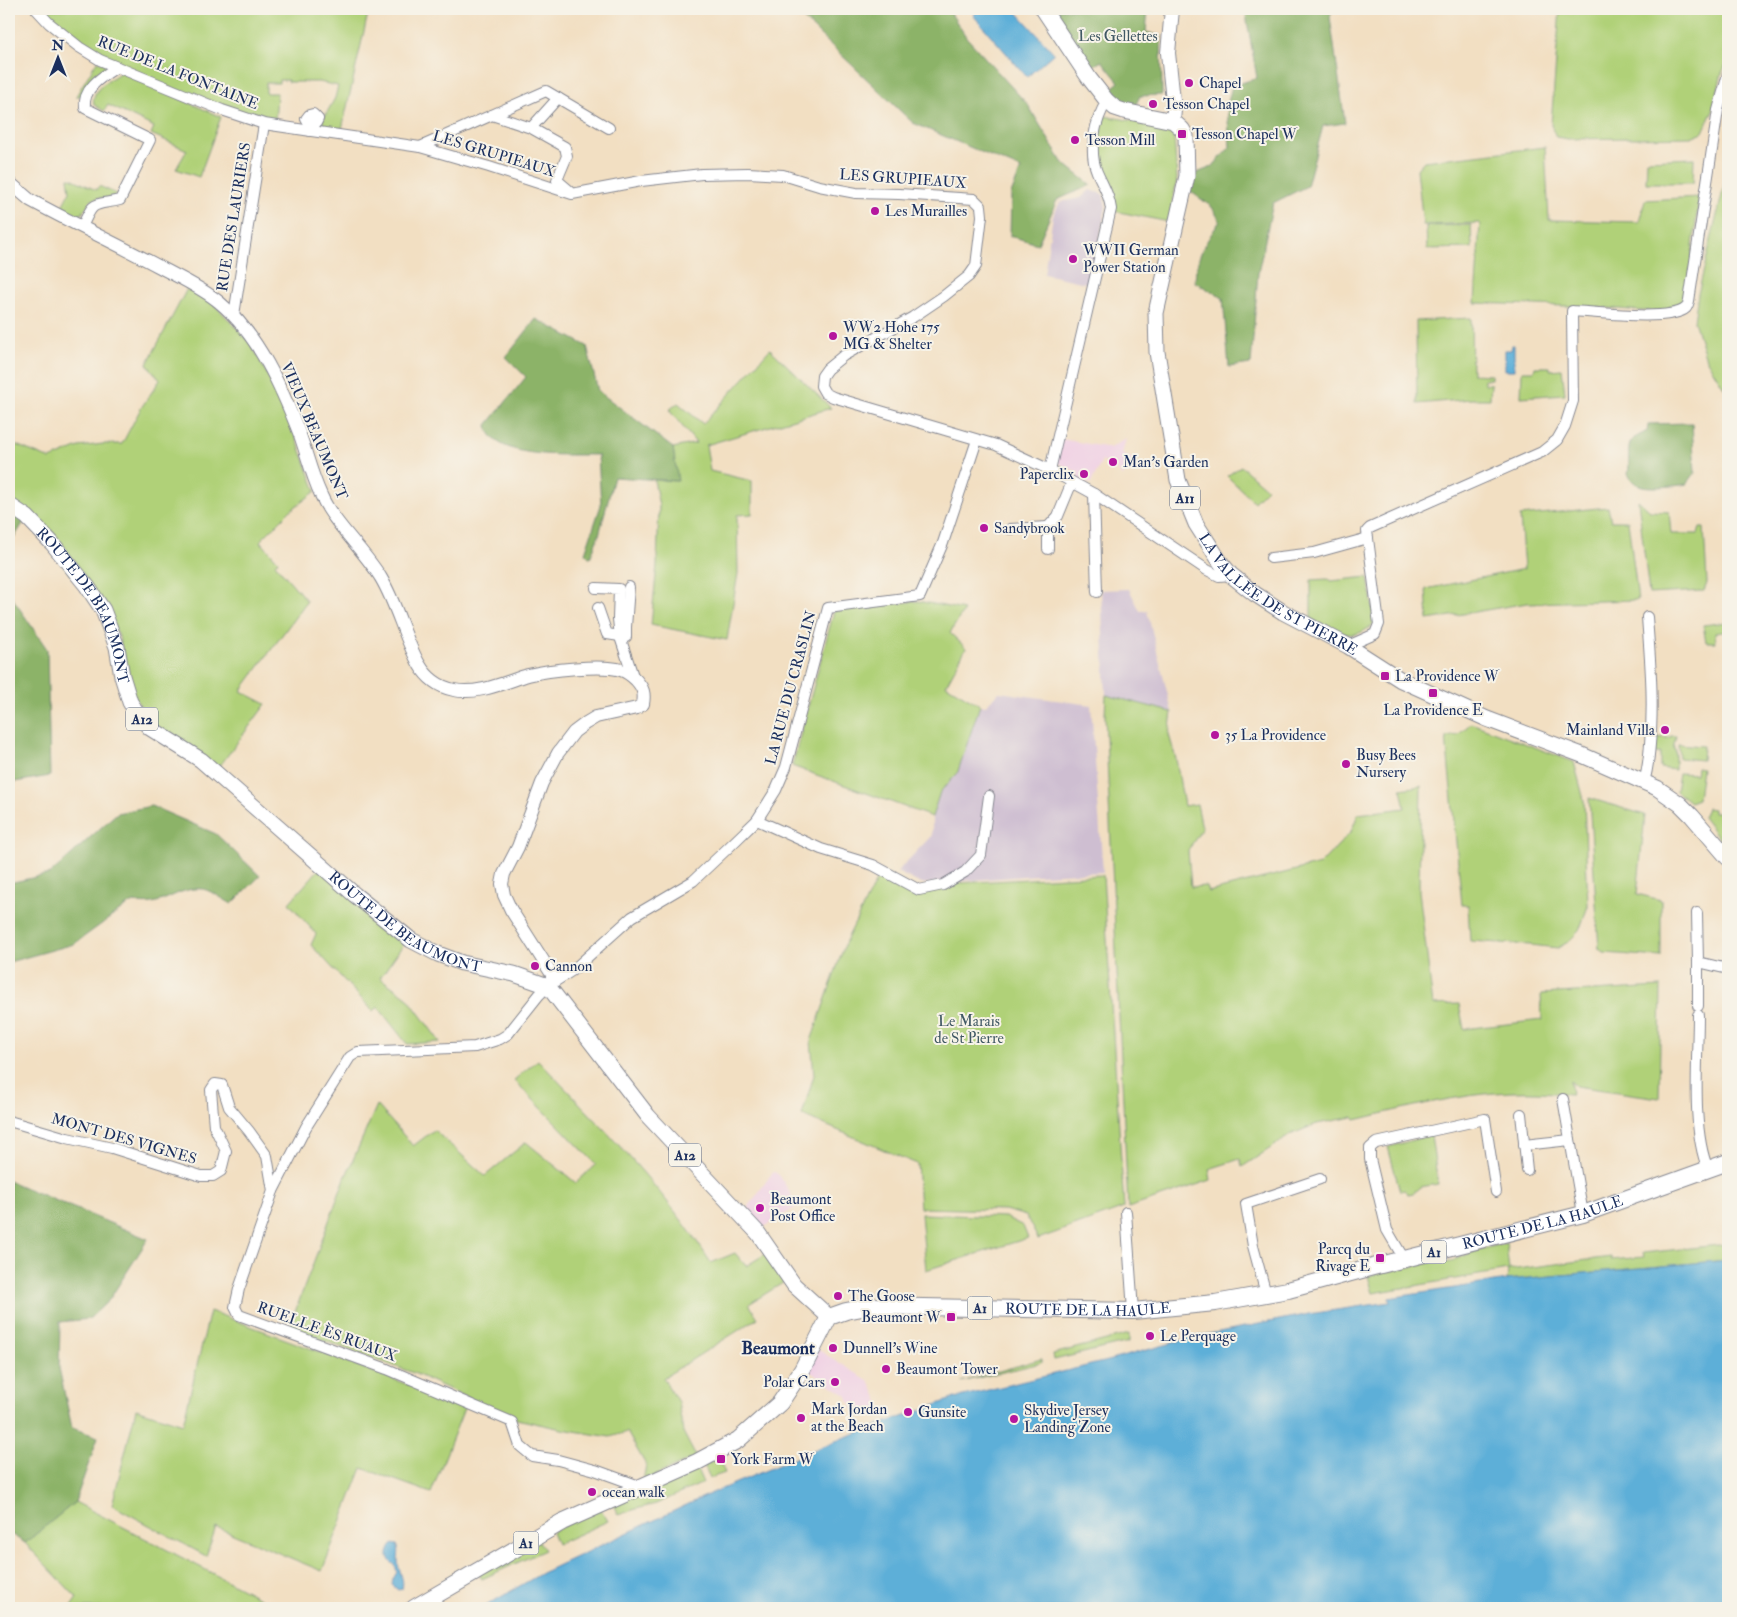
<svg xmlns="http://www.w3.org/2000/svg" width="1737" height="1617" viewBox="0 0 1737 1617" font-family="'IM FELL Double Pica',serif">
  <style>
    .built { fill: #f0d0e4 }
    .industrial { fill: #cebed1 }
    .green { fill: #b0d178; stroke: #66806b }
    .forest { fill: #8cb368; stroke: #547163 }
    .water { fill: #5dafd8; stroke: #3c6f9b }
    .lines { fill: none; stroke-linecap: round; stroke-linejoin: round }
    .minor-casing { stroke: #868790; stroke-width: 12 }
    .tertiary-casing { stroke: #868790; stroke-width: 14 }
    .secondary-casing { stroke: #868790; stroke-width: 16 }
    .primary-casing { stroke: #868790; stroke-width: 17 }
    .trunk-casing { stroke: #868790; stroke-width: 18 }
    .minor { stroke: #fff; stroke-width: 10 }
    .tertiary { stroke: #fff; stroke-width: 12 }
    .secondary { stroke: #fff; stroke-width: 14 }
    .primary { stroke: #fff; stroke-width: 15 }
    .trunk { stroke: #fff; stroke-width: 16 }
    .poi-dot { fill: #b5179e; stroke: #f7f3e8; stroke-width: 2 }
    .labels { text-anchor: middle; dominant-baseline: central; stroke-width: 4; stroke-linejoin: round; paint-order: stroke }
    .shield { fill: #f7f3e8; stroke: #5d6a87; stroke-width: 1 }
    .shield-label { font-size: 14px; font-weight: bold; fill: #1b2f5e }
    .park-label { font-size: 15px; fill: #405864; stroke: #f7f3e8 }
    .street-label { font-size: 15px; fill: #1b2f5e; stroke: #f7f3e8 }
    .poi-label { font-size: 15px; fill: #1b2f5e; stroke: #f7f3e8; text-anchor: start }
    .quarter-label { font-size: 18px; font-weight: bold; fill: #1b2f5e; stroke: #f7f3e8 }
  </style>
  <rect width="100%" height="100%" fill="#f7f3e8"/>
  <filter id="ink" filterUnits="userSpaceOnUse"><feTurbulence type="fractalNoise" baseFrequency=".02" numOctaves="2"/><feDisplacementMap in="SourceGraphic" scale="10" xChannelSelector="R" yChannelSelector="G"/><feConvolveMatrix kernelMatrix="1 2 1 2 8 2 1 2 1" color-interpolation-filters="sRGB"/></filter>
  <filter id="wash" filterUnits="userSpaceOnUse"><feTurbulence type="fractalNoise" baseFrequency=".0096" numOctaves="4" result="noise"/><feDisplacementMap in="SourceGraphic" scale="20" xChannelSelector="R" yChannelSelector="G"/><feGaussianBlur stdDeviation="1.12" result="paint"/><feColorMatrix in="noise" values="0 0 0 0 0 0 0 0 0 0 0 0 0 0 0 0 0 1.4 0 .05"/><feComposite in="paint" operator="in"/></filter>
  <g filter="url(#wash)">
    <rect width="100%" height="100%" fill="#f2dfc2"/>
    <!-- built -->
    <g class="built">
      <polygon points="1062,439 1110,448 1126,439 1122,454 1135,460 1135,466 1122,476 1115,466 1102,461 1091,483 1085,483 1077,478 1078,472 1056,462"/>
      <polygon points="775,1172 780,1176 798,1206 764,1227 749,1211 749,1206 772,1173"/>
      <polygon points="817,1349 869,1381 881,1406 880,1409 858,1417 846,1395 806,1369"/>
    </g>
    <!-- industrial -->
    <g class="industrial">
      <polygon points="1090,190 1103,194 1106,207 1090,284 1044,274 1053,216 1060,202 1081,198"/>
      <polygon points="1129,589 1140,611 1147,611 1172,712 1106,695 1101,590"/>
      <polygon points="999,692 1091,705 1103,872 1038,875 921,884 897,872 932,835 932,817 940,792 957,774 980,705 985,706"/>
    </g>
    <!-- green -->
    <g class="green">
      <polygon points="36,9 369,9 342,129 325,128 321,123 335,98 338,86 319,82 288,82 288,80 279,80 279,83 266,83 266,93 277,93 275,124 264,124 100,60"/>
      <polygon points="1560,9 1728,9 1728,60 1722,73 1713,110 1703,132 1691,137 1568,139 1556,137 1551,125"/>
      <polygon points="97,61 110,66 81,96 76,96"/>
      <path d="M121 72 221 117 199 177 176 169 187 150 151 134 154 127 108 105 104 111 94 105C90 89 110 80 121 72Z"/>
      <polygon points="1104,116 1164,126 1171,131 1174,138 1177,179 1169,222 1114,211 1114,192 1097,159 1099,138"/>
      <polygon points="1545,147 1549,220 1639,222 1645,200 1699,197 1688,288 1683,303 1669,310 1642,311 1595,307 1475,303 1480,223 1423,225 1417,169 1424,161"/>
      <polygon points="1694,158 1693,183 1646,183 1647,160"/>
      <polygon points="1728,174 1728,394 1706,359 1694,321 1698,294 1725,182"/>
      <path d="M68 178H71L96 190 99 186 117 194C110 201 101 196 94 199 88 202 85 210 81 215L75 216 60 210 70 191Z"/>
      <polygon points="1471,225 1472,248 1427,249 1426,226"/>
      <polygon points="188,287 211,301 250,342 285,408 316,491 291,510 260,541 278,561 275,564 307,601 241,691 266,704 219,767 155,726 132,694 118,633 9,498 9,442 50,459 79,447 103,444 122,444 141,408 160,380 147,364"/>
      <polygon points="1471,318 1472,374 1491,375 1491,379 1484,379 1484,384 1491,384 1490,399 1471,399 1417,404 1416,321"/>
      <polygon points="770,349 831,408 706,445 710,471 752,481 752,514 737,515 738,573 727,640 651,625 657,565 659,506 654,480 677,481 673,448 696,443 669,410 678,403 703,424"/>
      <polygon points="1535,367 1550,367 1550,370 1562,369 1565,394 1521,397 1522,371 1534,371"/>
      <polygon points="1241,466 1267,489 1254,502 1227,476"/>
      <polygon points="1638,500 1650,511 1669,512 1671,534 1698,534 1700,528 1704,528 1707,583 1704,591 1649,594"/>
      <polygon points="1608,507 1611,521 1628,521 1638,600 1527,603 1428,620 1426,589 1524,569 1520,516"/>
      <path d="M1368 577 1375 622C1354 645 1334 631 1311 619V580L1328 579 1331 581Z"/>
      <polygon points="918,601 964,610 950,633 966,648 946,685 980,705 957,774 940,792 932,817 792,766 834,611"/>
      <polygon points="1728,622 1728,631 1715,633 1716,642 1706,642 1703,625"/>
      <path d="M1106 695 1172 712 1169 735 1176 759 1184 806 1197 804 1202 828 1188 851 1191 887 1206 886 1208 892 1320 864 1351 832 1358 814 1405 808 1401 789 1421 786 1419 891 1433 1005 1459 1004 1464 1029 1542 1020 1541 994 1661 987 1659 1098 1576 1086 1570 1081 1572 1094C1552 1093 1531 1091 1511 1092 1458 1094 1406 1108 1355 1120L1353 1117 1317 1124 1292 1134 1242 1167 1240 1159 1209 1169 1211 1180 1128 1208 1105 715Z"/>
      <polygon points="1471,723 1574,762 1584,800 1588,906 1579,931 1568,942 1558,948 1530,945 1470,941 1468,905 1462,905 1446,737 1458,735"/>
      <polygon points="1671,736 1676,736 1673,749 1675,749 1675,770 1660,768 1660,753 1651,753 1651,737 1670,738"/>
      <polygon points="1678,744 1703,746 1702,760 1679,758"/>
      <polygon points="1697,767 1702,768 1698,799 1690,802 1676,791 1679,773 1696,774"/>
      <polygon points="1589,798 1645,815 1637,894 1661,900 1661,957 1604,953 1599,949"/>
      <polygon points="1707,808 1713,809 1713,812 1728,812 1728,839 1722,842 1703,817"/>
      <polygon points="319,869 405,942 380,978 407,997 440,1042 407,1044 378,1007 373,1011 311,945 316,934 289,903"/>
      <polygon points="880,873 920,895 958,883 1103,875 1124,1208 1038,1239 1026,1216 1005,1210 920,1208 917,1164 802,1115 814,1075 811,1041 846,941"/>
      <path d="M538 1060C599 1124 664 1188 711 1263L735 1253 746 1266 767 1253 786 1281 749 1304 758 1318 663 1378 678 1402 683 1432 696 1457 643 1481 646 1465 627 1432 610 1437 562 1429 512 1418 416 1374 289 1328 345 1178 377 1105 413 1146 434 1130 485 1176 526 1142 576 1183 596 1164 514 1080Z"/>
      <polygon points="1431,1135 1438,1184 1420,1187 1413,1193 1408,1194 1404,1190 1400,1191 1388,1147"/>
      <polygon points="921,1214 1005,1217 1023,1226 1028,1238 926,1270"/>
      <polygon points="1506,1243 1509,1270 1611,1257 1611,1260 1644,1257 1643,1253 1728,1244 1728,1260 1507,1280 1508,1270 1373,1293 1368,1276 1428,1263 1452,1261 1478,1250"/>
      <polygon points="210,1311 465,1406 431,1493 362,1468 322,1571 216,1527 206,1556 112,1505 136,1409 183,1424"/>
      <polygon points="1129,1334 1129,1342 1054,1360 1053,1354"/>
      <polygon points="1041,1359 1041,1363 961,1382"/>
      <polygon points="719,1459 725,1473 710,1478 704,1465"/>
      <polygon points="697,1469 703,1483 656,1504 636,1509 618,1515 612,1502"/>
      <polygon points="75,1502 279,1608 70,1608 77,1598 25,1543"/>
      <polygon points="600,1508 608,1521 557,1544 552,1532"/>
      <polygon points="537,1539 545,1550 482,1579 478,1573"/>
    </g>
    <!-- forest -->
    <g class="forest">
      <polygon points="793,9 948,9 967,38 1028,105 1062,162 1091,185 1057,200 1038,244 1010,236 1011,194 1021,169 913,123"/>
      <polygon points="1051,9 1148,9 1146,32 1161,36 1162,95 1140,96 1134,108 1119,103 1107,92 1119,82 1102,61 1089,68"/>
      <path d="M1245 9H1333L1330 17 1345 123 1323 126 1307 186 1273 203 1258 273 1251 364 1229 367 1223 298 1195 282C1196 255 1206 242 1220 221L1212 207 1190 191 1194 174 1212 167 1230 147 1227 106 1232 86 1257 78Z"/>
      <path d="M536 319 587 346 598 391 673 448 678 481 614 477 599 535 590 558 585 553 601 505 598 455C571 454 492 461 487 425L526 377 506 357Z"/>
      <path d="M1692 423 1695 473 1687 484C1676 486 1648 489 1639 485 1633 483 1631 479 1628 474 1631 464 1625 446 1633 439 1637 436 1643 434 1647 431L1648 424Z"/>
      <polygon points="9,505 27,517 9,546"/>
      <polygon points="9,593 47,649 50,776 9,783"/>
      <path d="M151 806 216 834 260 876 232 904C224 900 212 891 203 889 176 886 162 910 134 902L125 907 74 944 9 962V883L50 874 117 813Z"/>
      <polygon points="9,1181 148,1239 109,1300 89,1319 60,1322 59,1368 72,1428 98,1437 75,1502 25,1543 9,1533"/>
    </g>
    <!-- water -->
    <g class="water">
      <polygon points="980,9 1014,9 1054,53 1027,77 973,15"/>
      <polygon points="1512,345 1514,345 1514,370 1505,370 1505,350 1511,350"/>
      <polygon points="1728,1260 1728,1608 482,1608 542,1573 712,1493 840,1439 955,1398 1107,1361 1194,1337 1309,1314 1390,1302 1389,1298 1507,1280"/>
      <path d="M393 1544 397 1545C400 1551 398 1554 398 1561 398 1572 405 1578 402 1589L398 1590 392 1585 393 1579 397 1572 395 1565C386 1559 386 1552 393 1544Z"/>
    </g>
  </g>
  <g filter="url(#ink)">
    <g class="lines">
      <!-- minor casing -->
      <g class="minor-casing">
        <g id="minor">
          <polyline points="36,9 49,23 79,47 100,60 222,110 264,124 420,147 489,167 572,194 641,181 702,174 748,173 783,175 819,186 856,193 899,194 974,199 981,206 982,216 976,266 969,276 944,296 913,317 843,356 827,369 822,376 821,386 825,393 833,397 996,445 1050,470 1094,494 1207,570 1219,576 1231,575"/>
          <polyline points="492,115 531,128 558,98"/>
          <polyline points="531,128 565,147 567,156 557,180 570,191"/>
          <polyline points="310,131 310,126 306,119 309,115 313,114 318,119 316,123 310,126"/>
          <polyline points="420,147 546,91 609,128"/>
          <path d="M82 227C94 200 92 206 120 200L150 140 85 108C82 88 103 76 117 67"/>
          <polyline points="234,315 264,124"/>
          <path d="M1050 470 1111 209C1109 193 1103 186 1097 172 1088 151 1095 120 1107 101"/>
          <polyline points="1094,494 1097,592"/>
          <polyline points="1010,529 1048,527"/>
          <polyline points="1048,549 1048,527 1058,516 1072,482"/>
          <polyline points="1271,558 1314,553 1368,538"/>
          <polyline points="596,588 619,589 618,619 620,637 633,676"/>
          <polyline points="598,608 607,634 626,637 626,627 629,587"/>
          <path d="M1348 646 1375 634 1379 624 1367 531 1370 528 1542 452 1557 440 1565 426 1573 401 1572 311C1594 312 1671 322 1686 308 1687 307 1689 302 1689 301L1718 110 1728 74"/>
          <path d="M1644 782C1648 769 1649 757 1650 744 1654 701 1650 659 1647 617"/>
          <polyline points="757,820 821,849 873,865 919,890 943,885 965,872 981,855 989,796"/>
          <polyline points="1697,913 1698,962 1728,969"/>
          <polyline points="1698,962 1698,1006"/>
          <path d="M1698 1015C1698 1059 1691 1129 1708 1169"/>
          <polyline points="1563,1099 1583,1214"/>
          <polyline points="1521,1114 1527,1170"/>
          <polyline points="9,1121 67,1138 112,1148 201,1176 213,1176 221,1171 226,1151 214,1126 211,1090 215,1084 222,1085 229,1107 249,1131 267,1156 273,1191"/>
          <polyline points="1524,1145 1570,1140"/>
          <polyline points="1126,1212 1133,1311"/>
          <polyline points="1404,1259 1387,1230 1370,1159 1370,1148 1376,1143 1485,1119 1496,1192"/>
          <polyline points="1266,1294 1253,1246 1246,1204 1320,1179"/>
          <polyline points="642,1487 595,1470 558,1460 532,1456 520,1446 512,1422 387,1369 239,1315 235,1307 239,1289 273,1191 306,1127 350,1057 358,1052 475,1047 500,1039 508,1034 539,995 548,986 573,970 632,917 693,881 727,849 757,820 776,790 786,767 828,608 920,596 943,543 977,440"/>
        </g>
      </g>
      <!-- tertiary casing -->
      <g class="tertiary-casing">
        <path id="tertiary" d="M9 182 30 200C72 223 115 243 158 266 178 277 201 287 219 302 259 335 282 389 300 435 307 455 312 476 321 495 333 523 364 550 381 578 397 605 404 637 419 664 427 678 439 687 454 690 478 695 505 682 528 675 548 670 602 664 621 670 627 672 632 676 636 680 643 688 645 693 643 704L637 708 596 717 586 723 574 732 558 753 542 783 518 847 504 874 502 884 504 895 511 910 553 976 548 986"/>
      </g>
      <!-- secondary casing -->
      <g class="secondary-casing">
        <polyline id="secondary" points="1172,9 1168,53 1174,110 1173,121"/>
      </g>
      <!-- primary casing -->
      <g class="primary-casing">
        <g id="primary">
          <path id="s1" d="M1043 9 1089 78 1107 101 1115 108 1124 111 1173 121 1182 129 1186 136 1187 176 1156 313 1157 352 1178 480 1196 524 1221 563 1231 575 1255 594 1283 612 1348 646 1401 680 1487 719 1582 755 1657 788 1680 804 1692 816 1728 858"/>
          <path id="s2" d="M9 505 27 517 52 543 87 586 103 610 117 647 122 676 130 702 138 715 150 728 201 760 355 895 411 940 438 954 462 963 514 974 548 986 648 1116 758 1233 794 1285 829 1317"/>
        </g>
      </g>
      <!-- trunk casing -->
      <g class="trunk-casing">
        <g id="trunk">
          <path id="s3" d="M414 1608 562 1522 697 1462 738 1440 780 1403 802 1370 829 1317 846 1311 873 1306 1133 1311 1215 1303 1288 1290 1369 1268 1583 1214 1728 1162"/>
        </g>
      </g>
      <!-- minor -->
      <use href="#minor" class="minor"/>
      <!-- tertiary -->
      <use href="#tertiary" class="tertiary"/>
      <!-- secondary -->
      <use href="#secondary" class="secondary"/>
      <!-- primary -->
      <use href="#primary" class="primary"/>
      <!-- trunk -->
      <use href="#trunk" class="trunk"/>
    </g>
  </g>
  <!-- markers -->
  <g class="poi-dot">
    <circle cx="1189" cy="83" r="5"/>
    <circle cx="1153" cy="104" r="5"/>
    <rect x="1177" y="129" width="10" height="10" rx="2.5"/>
    <circle cx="1075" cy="140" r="5"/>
    <circle cx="875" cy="211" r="5"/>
    <circle cx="1073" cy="259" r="5"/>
    <circle cx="833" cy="336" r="5"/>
    <circle cx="1113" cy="462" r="5"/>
    <circle cx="1084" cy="474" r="5"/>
    <circle cx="984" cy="528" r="5"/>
    <rect x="1380" y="671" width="10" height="10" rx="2.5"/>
    <rect x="1428" y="688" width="10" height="10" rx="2.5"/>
    <circle cx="1665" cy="730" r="5"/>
    <circle cx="1215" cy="735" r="5"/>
    <circle cx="1346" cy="764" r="5"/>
    <circle cx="535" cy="966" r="5"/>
    <circle cx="760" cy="1208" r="5"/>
    <rect x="1375" y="1253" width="10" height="10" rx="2.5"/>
    <circle cx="838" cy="1296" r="5"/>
    <rect x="946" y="1312" width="10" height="10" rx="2.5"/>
    <circle cx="1150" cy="1336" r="5"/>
    <circle cx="833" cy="1348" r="5"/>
    <circle cx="886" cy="1369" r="5"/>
    <circle cx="835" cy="1382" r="5"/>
    <circle cx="908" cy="1412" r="5"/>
    <circle cx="801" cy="1418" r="5"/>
    <circle cx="1014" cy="1419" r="5"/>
    <rect x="716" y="1454" width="10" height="10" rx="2.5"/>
    <circle cx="592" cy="1492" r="5"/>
  </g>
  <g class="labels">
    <!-- shield labels -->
    <g class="shield">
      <rect x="1170" y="486.5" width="30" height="23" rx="4"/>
      <rect x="126" y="707.5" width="32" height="23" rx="4"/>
      <rect x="669" y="1143.5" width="32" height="23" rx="4"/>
      <rect x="1421.5" y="1240.5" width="25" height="23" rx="4"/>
      <rect x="967.5" y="1296.5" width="25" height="23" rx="4"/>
      <rect x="513.5" y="1531.5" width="25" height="23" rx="4"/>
    </g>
    <g class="shield-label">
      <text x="1185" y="498">A11</text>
      <text x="142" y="719">A12</text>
      <text x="685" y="1155">A12</text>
      <text x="1434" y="1252">A1</text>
      <text x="980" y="1308">A1</text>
      <text x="526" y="1543">A1</text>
    </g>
    <!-- park labels -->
    <g class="park-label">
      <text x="1118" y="36">Les Gellettes</text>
      <text x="969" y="1021">Le Marais<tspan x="969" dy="17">de St Pierre</tspan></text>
    </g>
    <!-- street labels -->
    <g class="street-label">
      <text transform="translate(178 73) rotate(22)">RUE DE LA FONTAINE</text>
      <text transform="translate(494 154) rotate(17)">LES GRUPIEAUX</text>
      <text transform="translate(903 179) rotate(4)">LES GRUPIEAUX</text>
      <text transform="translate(234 217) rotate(-81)">RUE DES LAURIERS</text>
      <text transform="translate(314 431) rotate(67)">VIEUX BEAUMONT</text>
      <text stroke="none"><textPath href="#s1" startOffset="710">LA VALLÉE DE ST PIERRE</textPath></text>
      <text stroke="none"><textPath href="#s2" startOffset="129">ROUTE DE BEAUMONT</textPath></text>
      <text transform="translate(791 688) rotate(-75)">LA RUE DU CRASLIN</text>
      <text stroke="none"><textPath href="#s2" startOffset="594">ROUTE DE BEAUMONT</textPath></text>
      <text transform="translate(124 1139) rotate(16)">MONT DES VIGNES</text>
      <text stroke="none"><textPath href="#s3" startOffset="1246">ROUTE DE LA HAULE</textPath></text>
      <text stroke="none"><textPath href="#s3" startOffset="781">ROUTE DE LA HAULE</textPath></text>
      <text transform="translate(327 1332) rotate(20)">RUELLE ÈS RUAUX</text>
    </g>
    <!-- poi labels -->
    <g class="poi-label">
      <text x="1199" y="83">Chapel</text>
      <text x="1163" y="104">Tesson Chapel</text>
      <text x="1192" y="134">Tesson Chapel W</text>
      <text x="1085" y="140">Tesson Mill</text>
      <text x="885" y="211">Les Murailles</text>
      <text x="1083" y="250">WWII German<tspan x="1083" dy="17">Power Station</tspan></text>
      <text x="843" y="327">WW2 Hohe 175<tspan x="843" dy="17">MG &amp; Shelter</tspan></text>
      <text x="1123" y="462">Man's Garden</text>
      <text x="1074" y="474" text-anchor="end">Paperclix</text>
      <text x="994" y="528">Sandybrook</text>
      <text x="1395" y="676">La Providence W</text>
      <text x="1433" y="710" text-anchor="middle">La Providence E</text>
      <text x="1655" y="730" text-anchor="end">Mainland Villa</text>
      <text x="1225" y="735">35 La Providence</text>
      <text x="1356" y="755">Busy Bees<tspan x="1356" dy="17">Nursery</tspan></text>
      <text x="545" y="966">Cannon</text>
      <text x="770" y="1199">Beaumont<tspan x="770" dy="17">Post Office</tspan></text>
      <text x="1370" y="1249" text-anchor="end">Parcq du<tspan x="1370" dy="17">Rivage E</tspan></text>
      <text x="848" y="1296">The Goose</text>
      <text x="941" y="1317" text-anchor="end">Beaumont W</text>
      <text x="1160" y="1336">Le Perquage</text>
      <text x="843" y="1348">Dunnell's Wine</text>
      <text x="896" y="1369">Beaumont Tower</text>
      <text x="825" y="1382" text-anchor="end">Polar Cars</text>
      <text x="811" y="1409">Mark Jordan<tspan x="811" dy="17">at the Beach</tspan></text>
      <text x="1024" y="1410">Skydive Jersey<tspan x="1024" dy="17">Landing Zone</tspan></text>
      <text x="918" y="1412">Gunsite</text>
      <text x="731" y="1459">York Farm W</text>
      <text x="602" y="1492">ocean walk</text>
    </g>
    <!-- quarter labels -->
    <g class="quarter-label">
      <text x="778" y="1348">Beaumont</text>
    </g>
  </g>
  <!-- margin -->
  <rect width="1737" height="1617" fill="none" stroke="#f7f3e8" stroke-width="30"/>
  <!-- north arrow -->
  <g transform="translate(58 58)" stroke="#f7f3e8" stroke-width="4" paint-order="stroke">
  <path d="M0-4L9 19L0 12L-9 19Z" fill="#1b2f5e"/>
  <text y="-8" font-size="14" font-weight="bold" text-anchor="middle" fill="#1b2f5e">N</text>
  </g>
</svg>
